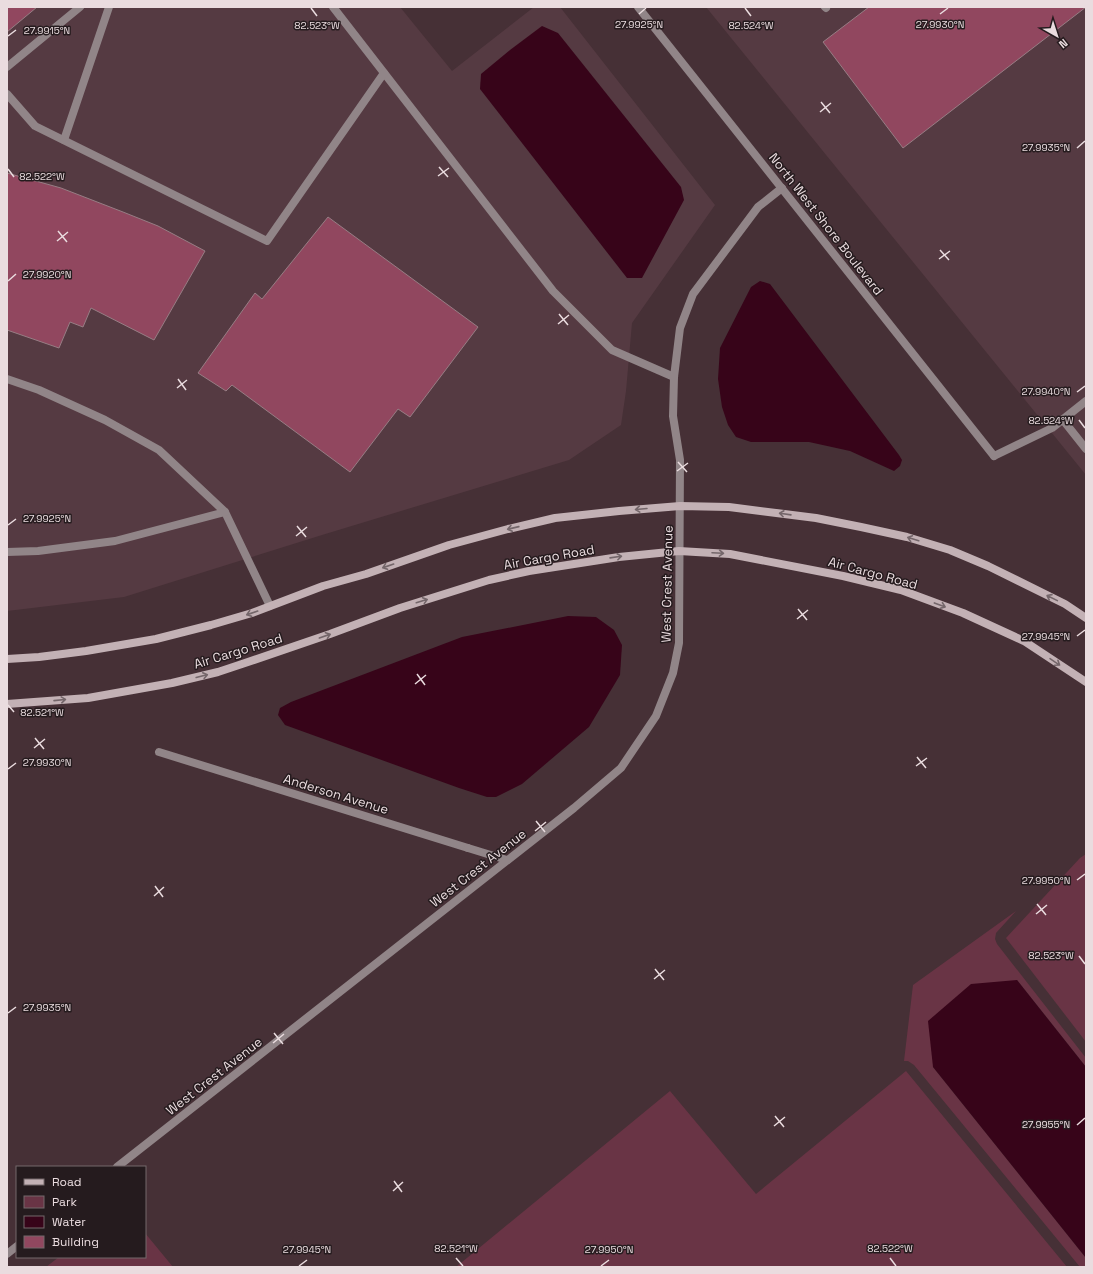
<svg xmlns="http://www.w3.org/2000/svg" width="1093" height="1274" viewBox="0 0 1093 1274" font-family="'Space Grotesk',sans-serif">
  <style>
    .built { fill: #553a42 }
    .green { fill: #693445 }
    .water { fill: #370419 }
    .building { fill: #91475f; stroke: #977d84 }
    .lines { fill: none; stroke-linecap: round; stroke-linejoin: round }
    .lane { stroke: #918588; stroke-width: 8 }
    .street { stroke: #918588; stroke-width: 8 }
    .secondary { stroke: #c3b1b5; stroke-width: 8 }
    .oneway { stroke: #74666a }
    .ticks { fill: none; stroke: #eadcdf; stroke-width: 1.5 }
    .labels { text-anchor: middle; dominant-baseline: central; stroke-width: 3; stroke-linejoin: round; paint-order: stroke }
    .street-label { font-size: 13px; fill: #eadcdf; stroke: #251b1e }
    .ticks-label { font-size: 10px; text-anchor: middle; fill: #eadcdf; stroke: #251b1e; stroke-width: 3; stroke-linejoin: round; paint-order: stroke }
  </style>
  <rect width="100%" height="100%" fill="#463036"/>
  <!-- built -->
  <g class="built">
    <polygon points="7,7 400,7 452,71 534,7 560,7 715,205 632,323 626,391 621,425 569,460 322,535 124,597 7,611"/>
    <polygon points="706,7 1086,7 1086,475"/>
  </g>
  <!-- green -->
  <g class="green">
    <polygon points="1086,854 1086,1042 1006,938 1080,858"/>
    <polygon points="1016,911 996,933 995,939 997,944 1086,1058 1086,1067 1017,980 933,1067 1086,1258 1086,1267 1080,1267 914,1065 908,1061 904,1061 913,985"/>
    <polygon points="906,1071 1067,1267 456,1267 670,1091 756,1194"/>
    <polygon points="145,1233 173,1267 46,1267 59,1257 145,1257"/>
  </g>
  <!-- water -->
  <g class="water">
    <polygon points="542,26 558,33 681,187 684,200 642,278 627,278 480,89 481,74 510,50"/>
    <polygon points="760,281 770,284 899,455 902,460 900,466 894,471 850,451 809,442 751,442 736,437 728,425 722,407 718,379 720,348 751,287"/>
    <polygon points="568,616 596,617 614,630 622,645 620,675 589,727 522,784 496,797 487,797 459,788 285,725 278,715 280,708 291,702 462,637"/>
    <polygon points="1017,980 1086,1067 1086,1258 933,1067 928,1021 971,984"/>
  </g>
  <!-- building -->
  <g class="building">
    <polygon points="7,7 37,7 7,32"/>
    <polygon points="869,7 1086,7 903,148 823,42"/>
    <polygon points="7,173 61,188 123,212 158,226 205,251 154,340 91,308 83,327 70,322 59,348 7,330"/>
    <polygon points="328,217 478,327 410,417 398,409 350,472 232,385 226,391 198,373 255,293 262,299"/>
  </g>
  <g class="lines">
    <!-- lane -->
    <g class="lane">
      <polyline points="333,7 553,291 612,350 674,377"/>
      <polyline points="825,7 826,8"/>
      <polyline points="7,94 35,126 267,241 384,73"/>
      <polyline points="64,140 109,7"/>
      <polyline points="7,379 39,390 105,420 159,450 225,512 270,606"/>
      <polyline points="1063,420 1086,449"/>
      <polyline points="994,456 1052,428 1086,401"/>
      <polyline points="7,552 38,551 115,541 225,512"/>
      <polyline points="159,752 468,848"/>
    </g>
    <!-- street -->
    <g class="street">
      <polyline points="638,7 994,456"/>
      <polyline points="7,67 80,7"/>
      <polyline points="468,848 507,860"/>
      <polyline points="117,1167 574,808 621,768 656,716 673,673 679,643 680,460 673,416 674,377 680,328 693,294 758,207 782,188"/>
      <polyline points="7,1254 17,1246"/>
    </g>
    <!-- secondary -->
    <g class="secondary">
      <polyline points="7,659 39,657 86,651 156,639 211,625 252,613 323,586 366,574 449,545 508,529 555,518 619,511 680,506 729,507 816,518 861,527 907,537 950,550 988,566 1065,604 1086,618"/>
      <polyline points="7,704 88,698 172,683 218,672 242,664 330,634 400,608 489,580 529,571 619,557 679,551 730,554 843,576 901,590 963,613 1024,641 1086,682"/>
    </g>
  </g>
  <!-- one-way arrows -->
  <defs><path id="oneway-shaft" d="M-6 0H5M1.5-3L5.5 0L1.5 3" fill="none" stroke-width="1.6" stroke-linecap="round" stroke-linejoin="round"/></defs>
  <g class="oneway">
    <use href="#oneway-shaft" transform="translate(641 509) rotate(175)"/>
    <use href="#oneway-shaft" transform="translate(785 514) rotate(-172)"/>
    <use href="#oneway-shaft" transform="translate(513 528) rotate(167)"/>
    <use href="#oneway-shaft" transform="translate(913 539) rotate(-163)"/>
    <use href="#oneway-shaft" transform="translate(718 553) rotate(3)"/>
    <use href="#oneway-shaft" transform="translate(616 557) rotate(-8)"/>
    <use href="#oneway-shaft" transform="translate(388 566) rotate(161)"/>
    <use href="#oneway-shaft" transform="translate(1052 598) rotate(-154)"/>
    <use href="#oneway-shaft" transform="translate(422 601) rotate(-17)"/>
    <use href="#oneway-shaft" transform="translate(940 605) rotate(20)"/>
    <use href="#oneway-shaft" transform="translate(252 613) rotate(161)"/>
    <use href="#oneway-shaft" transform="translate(325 636) rotate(-19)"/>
    <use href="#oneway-shaft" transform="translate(1055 662) rotate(34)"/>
    <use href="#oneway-shaft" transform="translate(202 676) rotate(-14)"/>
    <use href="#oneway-shaft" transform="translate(60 700) rotate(-6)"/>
  </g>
  <!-- ticks -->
  <path class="ticks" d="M311 8 317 16M745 8 751 16M639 14 646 8M940 14 948 8M8 36 16 30M821 102 830 113M820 112 831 103M1077 148 1085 141M439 167 448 177M8 169 14 177M438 176 449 168M58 231 67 242M57 241 68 232M940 250 949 260M939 259 950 251M8 281 16 274M559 314 568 325M558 324 569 315M178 379 186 390M177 388 187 380M1077 392 1085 386M1079 420 1085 428M678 462 687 472M677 471 688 463M8 525 16 519M297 526 306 537M296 536 307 527M798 609 807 620M797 619 808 610M1077 636 1085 630M417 674 425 685M415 684 426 675M8 705 14 712M35 738 44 749M34 748 45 739M917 757 926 768M916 766 927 758M8 769 16 763M536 821 545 832M535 831 546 822M1077 880 1085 874M155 886 163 897M154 896 164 887M1037 904 1046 915M1036 914 1047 905M1079 956 1085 964M655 969 664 980M654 979 665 970M8 1013 16 1007M274 1033 283 1044M273 1043 284 1034M775 1116 784 1127M1077 1125 1085 1118M774 1126 785 1117M394 1181 402 1192M393 1191 403 1182M456 1258 463 1266M890 1258 896 1266M299 1266 307 1260M601 1266 609 1260"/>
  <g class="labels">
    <!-- street labels -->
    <g class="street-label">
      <text transform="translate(826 224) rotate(52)">North West Shore Boulevard</text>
      <text transform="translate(549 557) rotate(-10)">Air Cargo Road</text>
      <text transform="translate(873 573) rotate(15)">Air Cargo Road</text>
      <text transform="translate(667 584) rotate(-89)">West Crest Avenue</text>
      <text transform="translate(238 651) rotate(-17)">Air Cargo Road</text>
      <text transform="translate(336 794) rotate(17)">Anderson Avenue</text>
      <text transform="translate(478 868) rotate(-38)">West Crest Avenue</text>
      <text transform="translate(214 1076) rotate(-38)">West Crest Avenue</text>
    </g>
  </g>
  <g class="ticks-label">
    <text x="639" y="28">27.9925°N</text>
    <text x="940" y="28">27.9930°N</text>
    <text x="317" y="29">82.523°W</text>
    <text x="751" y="29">82.524°W</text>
    <text x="47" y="34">27.9915°N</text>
    <text x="1046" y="151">27.9935°N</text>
    <text x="42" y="180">82.522°W</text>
    <text x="47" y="278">27.9920°N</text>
    <text x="1046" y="395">27.9940°N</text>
    <text x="1051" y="424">82.524°W</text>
    <text x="47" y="522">27.9925°N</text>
    <text x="1046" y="640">27.9945°N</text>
    <text x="42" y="716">82.521°W</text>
    <text x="47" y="766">27.9930°N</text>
    <text x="1046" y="884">27.9950°N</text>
    <text x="1051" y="959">82.523°W</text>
    <text x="47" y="1011">27.9935°N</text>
    <text x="1046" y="1128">27.9955°N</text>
    <text x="456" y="1252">82.521°W</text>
    <text x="890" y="1252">82.522°W</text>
    <text x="307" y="1253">27.9945°N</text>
    <text x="609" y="1253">27.9950°N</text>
  </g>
  <!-- border -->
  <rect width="1093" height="1274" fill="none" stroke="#eadcdf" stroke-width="16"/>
  <!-- legend -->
  <rect x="16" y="1166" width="130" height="92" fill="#251b1e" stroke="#74686b"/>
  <rect x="24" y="1179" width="20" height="6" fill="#c3b1b5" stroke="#74686b"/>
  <text x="52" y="1186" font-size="12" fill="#eadcdf">Road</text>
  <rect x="24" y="1196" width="20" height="12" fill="#693445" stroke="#74686b"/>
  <text x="52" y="1206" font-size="12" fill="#eadcdf">Park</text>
  <rect x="24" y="1216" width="20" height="12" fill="#370419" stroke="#74686b"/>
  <text x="52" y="1226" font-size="12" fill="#eadcdf">Water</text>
  <rect x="24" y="1236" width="20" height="12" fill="#91475f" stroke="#74686b"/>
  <text x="52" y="1246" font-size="12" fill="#eadcdf">Building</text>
  <!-- north arrow -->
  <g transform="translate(1057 36) rotate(141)" stroke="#251b1e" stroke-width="3" paint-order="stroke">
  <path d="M0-3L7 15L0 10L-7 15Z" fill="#eadcdf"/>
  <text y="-6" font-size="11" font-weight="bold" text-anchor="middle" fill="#eadcdf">N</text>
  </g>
</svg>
